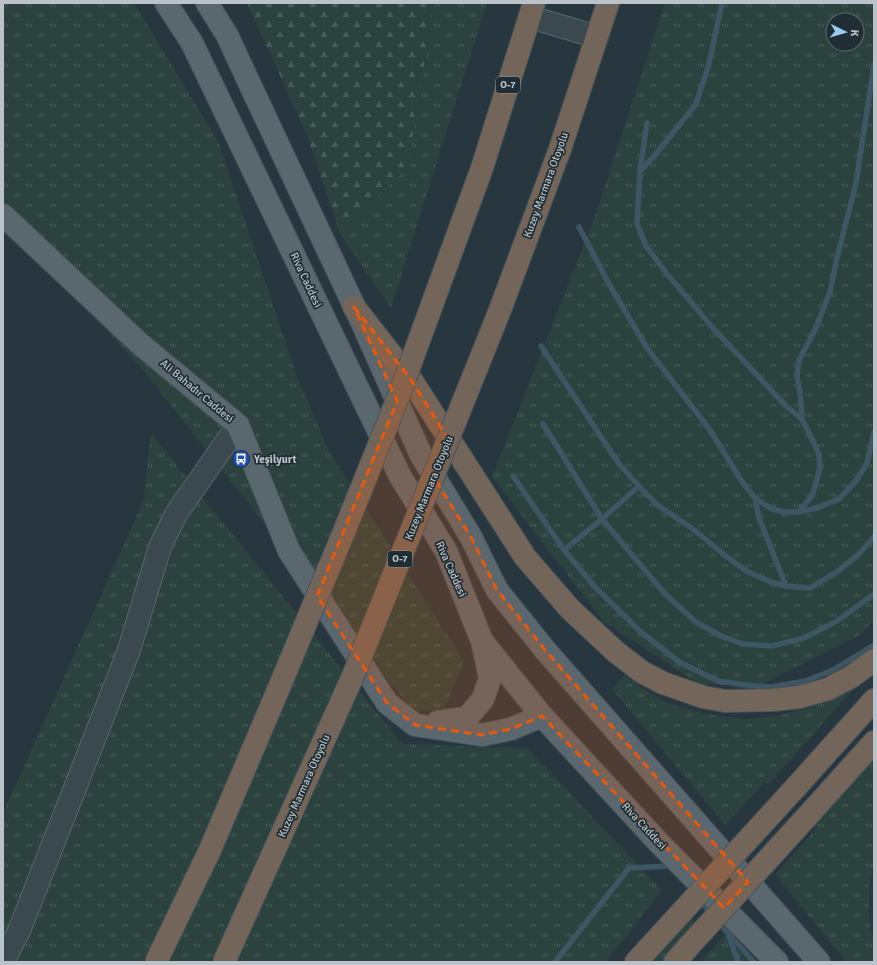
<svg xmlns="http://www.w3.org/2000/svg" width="877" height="965" viewBox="0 0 877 965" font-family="Signika,sans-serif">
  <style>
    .grass { fill: url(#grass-tufts); fill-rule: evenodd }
    .forest { fill: url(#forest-firs) }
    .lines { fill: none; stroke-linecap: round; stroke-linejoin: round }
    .stream { stroke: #3e5664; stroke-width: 5.5 }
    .minor-casing { stroke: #5a666c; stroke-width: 24 }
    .major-casing { stroke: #465158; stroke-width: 24 }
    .highway-casing { stroke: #475359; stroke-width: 24 }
    .minor { stroke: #3c484f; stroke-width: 22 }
    .major { stroke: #5a676f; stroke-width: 22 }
    .highway { stroke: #74655a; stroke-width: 22 }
    .highway-bridge-casing { stroke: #475359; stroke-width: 24; stroke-linecap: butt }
    .highway-bridge { stroke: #74655a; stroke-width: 22 }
    .marked { fill: #e8590c; fill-opacity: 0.2; stroke: #e8590c; stroke-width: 3; stroke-dasharray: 8 5; stroke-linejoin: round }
    .labels { text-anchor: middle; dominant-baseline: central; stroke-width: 3.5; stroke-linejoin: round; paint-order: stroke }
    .shield { fill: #212d34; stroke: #8b969c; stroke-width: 1 }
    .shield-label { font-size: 10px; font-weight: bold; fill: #b9c3c9 }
    .street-label { font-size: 11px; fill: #b9c3c9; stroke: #212d34 }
    .poi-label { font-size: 11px; font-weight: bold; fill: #b9c3c9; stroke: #212d34; text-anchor: start }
  </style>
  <defs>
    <pattern id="grass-tufts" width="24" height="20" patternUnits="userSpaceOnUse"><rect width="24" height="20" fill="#2b423f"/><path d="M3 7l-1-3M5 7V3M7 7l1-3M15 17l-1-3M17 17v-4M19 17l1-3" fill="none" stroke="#485c59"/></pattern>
    <pattern id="forest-firs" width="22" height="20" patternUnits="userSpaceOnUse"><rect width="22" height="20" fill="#2b423f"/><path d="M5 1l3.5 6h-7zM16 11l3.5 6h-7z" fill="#485c59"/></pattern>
  </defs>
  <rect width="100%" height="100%" fill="#28363f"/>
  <!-- grass -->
  <g class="grass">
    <polygon points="3,3 134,3 218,141 297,377 329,451 464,661 444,710 413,711 142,369 3,216"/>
    <polygon points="434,3 487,3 391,308 340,234 408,166"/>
    <path d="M665 3H874V620L860 635 760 685H700L604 622 492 477 594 219ZM833 20H857V44H833Z"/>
    <polygon points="151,433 402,744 527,748 662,890 606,962 3,962 3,813 143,502"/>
    <polygon points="625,675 646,691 672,705 706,714 743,719 777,716 812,707 865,676 768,785 765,782 725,825 612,689"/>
    <polygon points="874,755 874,861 869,886 869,920 874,946 874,962 847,962 775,875 815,830 811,826"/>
    <polygon points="691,918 697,923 663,962 651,962"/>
    <polygon points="728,931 756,962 701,962"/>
  </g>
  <!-- forest -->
  <polygon class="forest" points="247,3 434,3 408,166 340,234 306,133"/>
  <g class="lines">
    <!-- stream -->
    <g class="stream">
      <polyline points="647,123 640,171 637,223 646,246 667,274 713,328 785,405 802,419"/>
      <polyline points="640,171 656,154 696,104 709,64 722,3"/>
      <polyline points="579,227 609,284 647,348 710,430 743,483 755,498 770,508 783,512 798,512 817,508 839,499 856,481 867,463 874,432"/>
      <polyline points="541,346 619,464 639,486 656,504 693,529 727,557 748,572 771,582 786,586 810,588 837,572 859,554 874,537"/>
      <polyline points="543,424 602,519 665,594 696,622 721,636 743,644 772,646 804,638 837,621 874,594"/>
      <polyline points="513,476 564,550 596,588 641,632 679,662 718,681 745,685 771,687 805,681 833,670 874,645"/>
      <polyline points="755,498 759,518 786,586"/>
      <polyline points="798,512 812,496 820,468 819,455 814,443 802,419 800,392 797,376 799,360 815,330 830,292 837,258 856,183 874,65"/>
      <polyline points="564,550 602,519 639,486"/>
      <polyline points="699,899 711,914"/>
      <polyline points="717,921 754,962"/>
      <polyline points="729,937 738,962"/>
      <polyline points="555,962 629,868 670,866"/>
    </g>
    <!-- minor casing -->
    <g class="minor-casing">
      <g id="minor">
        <polyline points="530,17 597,37"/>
        <polyline points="3,961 19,931 129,650 160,547 176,514 238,425"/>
      </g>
    </g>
    <!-- major casing -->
    <g class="major-casing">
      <g id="major">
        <polyline points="166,3 192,43 400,476 446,551 482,641 542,716 659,843 777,962"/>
        <polyline points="207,3 227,35 253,91 363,325 421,455 471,537 497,590 546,651 819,962"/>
        <polyline points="3,215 139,343 238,425 289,551 387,703 415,725 482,735 511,729 542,716"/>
        <polyline points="438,722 467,718 483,699 490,678 483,645"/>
      </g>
    </g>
    <!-- highway casing -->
    <g class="highway-casing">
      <g id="highway">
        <polyline points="560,149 608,3"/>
        <polyline points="482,168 534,3"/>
        <polyline points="354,307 412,381 525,557 570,609 616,652 642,672 663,683 703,697 725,701 773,700 800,697 828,689 851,677 874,660"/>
        <polyline points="796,787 874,700"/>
        <polyline points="812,811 874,742"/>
        <polyline points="636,962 669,926"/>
        <polyline points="675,962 689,946"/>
      </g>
    </g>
    <!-- minor -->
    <use href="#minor" class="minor"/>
    <!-- major -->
    <use href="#major" class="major"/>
    <!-- highway -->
    <use href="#highway" class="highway"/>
    <!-- highway-bridge casing -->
    <g class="highway-bridge-casing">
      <g id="highway-bridge">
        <polyline points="669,926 796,787"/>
        <polyline points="689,946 812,811"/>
        <polyline points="156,962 210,850 281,683 341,539 399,395 482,168"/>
        <polyline points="224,962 353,676 500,310 560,149"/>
      </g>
    </g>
    <!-- highway-bridge -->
    <use href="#highway-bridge" class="highway-bridge"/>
  </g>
  <!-- marked area -->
  <path class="marked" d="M354 307 412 381 448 439 433 476 471 537 497 590 546 651 748 882 724 908 542 716 511 729 482 735 415 725 387 703 317 596 397 401Z"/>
  <!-- icons -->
  <defs>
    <g id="bus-disc" transform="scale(0.9)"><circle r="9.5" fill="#1a4fb4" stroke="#212d34"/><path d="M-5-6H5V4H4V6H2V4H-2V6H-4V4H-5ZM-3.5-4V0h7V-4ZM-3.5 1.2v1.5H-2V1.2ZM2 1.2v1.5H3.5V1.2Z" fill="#fff"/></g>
  </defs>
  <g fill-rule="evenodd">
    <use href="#bus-disc" x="241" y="459"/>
  </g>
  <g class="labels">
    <!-- shield labels -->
    <g class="shield">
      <rect x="496" y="77" width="24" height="16" rx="3"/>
      <rect x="388" y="551" width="24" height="16" rx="3"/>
    </g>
    <g class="shield-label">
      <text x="508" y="85">O-7</text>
      <text x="400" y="559">O-7</text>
    </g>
    <!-- street labels -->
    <g class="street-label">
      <text transform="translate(546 185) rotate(-70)">Kuzey Marmara Otoyolu</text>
      <text transform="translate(306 280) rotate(65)">Riva Caddesi</text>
      <text transform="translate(197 391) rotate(40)">Ali Bahadır Caddesi</text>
      <text transform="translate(429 488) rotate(-68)">Kuzey Marmara Otoyolu</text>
      <text transform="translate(451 569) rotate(66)">Riva Caddesi</text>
      <text transform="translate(304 786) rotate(-66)">Kuzey Marmara Otoyolu</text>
      <text transform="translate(644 826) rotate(47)">Riva Caddesi</text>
    </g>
    <!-- poi labels -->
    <g class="poi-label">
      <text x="254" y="459">Yeşilyurt</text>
    </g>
  </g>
  <!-- border -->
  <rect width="877" height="965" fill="none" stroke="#b9c3c9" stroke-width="8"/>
  <!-- north arrow -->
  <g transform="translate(845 32) rotate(95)"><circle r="19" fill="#212d34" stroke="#5e6970"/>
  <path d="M0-3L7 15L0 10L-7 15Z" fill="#98cbef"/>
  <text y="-6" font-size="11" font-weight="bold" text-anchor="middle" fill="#b9c3c9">K</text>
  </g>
</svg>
